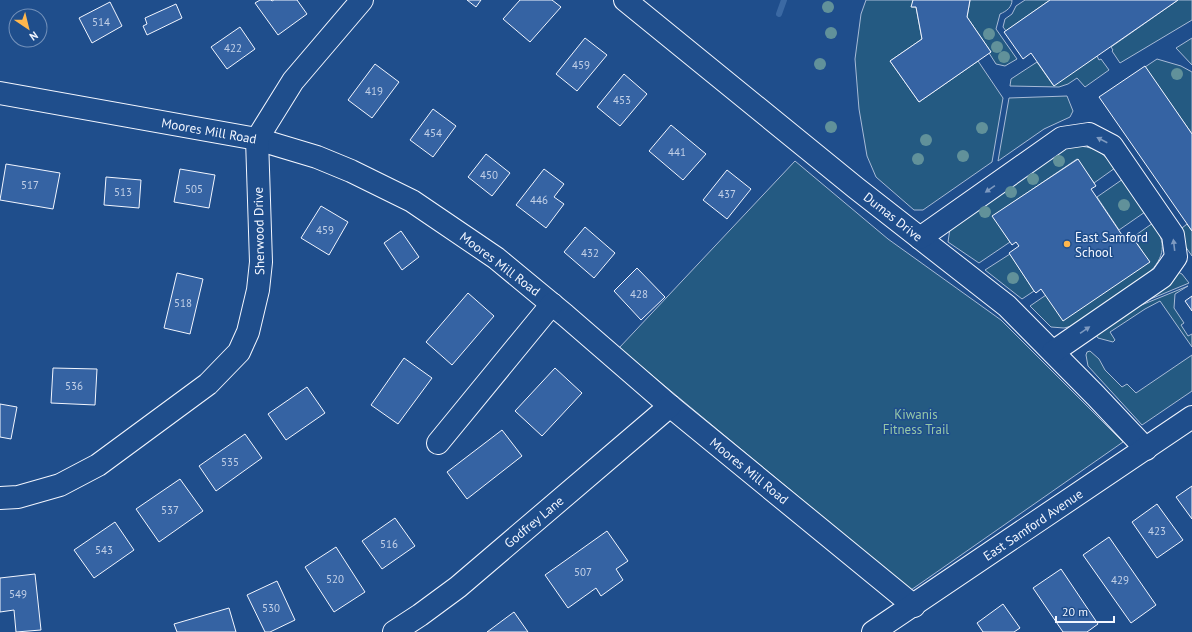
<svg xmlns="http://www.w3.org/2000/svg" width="1192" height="632" viewBox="0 0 1192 632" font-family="'PT Sans',sans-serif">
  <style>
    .green { fill: #245a82; stroke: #a8bbd7 }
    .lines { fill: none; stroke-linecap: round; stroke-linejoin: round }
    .stream { stroke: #3b69a3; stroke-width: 6 }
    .building { fill: #3563a3; stroke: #f2f6ff }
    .minor-casing { stroke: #f2f6ff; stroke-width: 24 }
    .minor { stroke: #1f4e8c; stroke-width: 22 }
    .tree { fill: #61919a }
    .oneway { fill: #7e9ac0 }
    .poi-dot { fill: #ffb74d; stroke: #1f4e8c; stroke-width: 1.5 }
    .labels { text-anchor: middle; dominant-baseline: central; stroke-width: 3; stroke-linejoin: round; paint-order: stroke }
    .number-label { font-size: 11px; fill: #c3d1e8 }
    .street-label { font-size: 13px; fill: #f2f6ff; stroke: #1f4e8c }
    .poi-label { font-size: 13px; fill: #f2f6ff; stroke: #1f4e8c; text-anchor: start }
    .park-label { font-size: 13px; fill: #97c8a6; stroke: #1f4e8c }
  </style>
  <rect width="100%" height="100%" fill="#1f4e8c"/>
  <!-- green -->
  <g class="green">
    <polygon points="866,0 913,0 912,7 916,7 922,39 890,61 919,102 978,61 1003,98 992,162 923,210 914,210 876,177 867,156 859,109 855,59 861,14"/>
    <path d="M970 0H1012C1012 7 1007 11 1000 14L996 29 1017 59 1005 66 996 64 989 53 991 52 967 17Z"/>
    <polygon points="1025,0 1050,0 1006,31 1003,27 1005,19 1012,14 1016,6"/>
    <polygon points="1178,0 1192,0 1192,20 1120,63 1112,51 1113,50 1111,47"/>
    <polygon points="1192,38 1192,65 1176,48"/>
    <polygon points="1097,56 1099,60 1101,59 1109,70 1085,87 1077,78 1068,84 1059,87 1010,86 1011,79 1037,62 1053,85"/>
    <polygon points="1157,59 1181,66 1192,72 1192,134 1145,67"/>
    <polygon points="1067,96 1073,111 1070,117 1044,129 998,161 1009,98"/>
    <path d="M1080 146C1098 148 1104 154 1115 168L1094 183 1077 159 993 216 1010 242 979 263 948 242 950 228 1064 148Z"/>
    <polygon points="795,161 888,239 1001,320 1123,442 911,590 619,348"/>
    <polygon points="1123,179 1145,212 1119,230 1097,197"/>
    <path d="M1153 223C1167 243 1165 257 1148 274L1072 326 1064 328 1051 327 1030 306 1046 295 1149 262 1133 237Z"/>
    <polygon points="1187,224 1192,231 1192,256 1185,246 1182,228"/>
    <polygon points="1010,254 1034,291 1022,299 985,270"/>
    <polygon points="1178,272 1182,274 1189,283 1141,303"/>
    <polygon points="1188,286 1175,294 1174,308 1184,323 1181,325 1188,336 1192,334 1192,347 1160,301 1145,309 1110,332 1115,340 1113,342 1098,338 1096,335 1139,306"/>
    <polygon points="1090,351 1099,359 1105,370 1122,387 1127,384 1136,393 1192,355 1192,391 1142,425 1088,366 1086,355 1087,352"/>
  </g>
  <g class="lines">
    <!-- stream -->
    <polyline class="stream" points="779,14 784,0"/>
  </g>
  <!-- building -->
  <g class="building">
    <polygon points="260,0 271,0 272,1 274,0 297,0 307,14 278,35 255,3"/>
    <polygon points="467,0 481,0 476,7"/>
    <polygon points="520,0 552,0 561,7 530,42 503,19"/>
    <polygon points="913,0 970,0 967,17 991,52 919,102 890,61 922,39 916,7 911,7"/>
    <polygon points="1050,0 1178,0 1054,86 1031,53 1023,59 1004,32"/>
    <polygon points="110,2 122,26 92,43 79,18"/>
    <polygon points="176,4 182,18 147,35 143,26 147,24 145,18"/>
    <polygon points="240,27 255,49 227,69 211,47"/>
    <polygon points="585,38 607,55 577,91 556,74"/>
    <polygon points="375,64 399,82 372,118 348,100"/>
    <polygon points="1145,66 1192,134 1192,231 1099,97"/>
    <polygon points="624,74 647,94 620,126 597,107"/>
    <polygon points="433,109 456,126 433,157 410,140"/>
    <polygon points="671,125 706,154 683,180 649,151"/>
    <polygon points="486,154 510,173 492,196 468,177"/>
    <polygon points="1078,159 1096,186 1091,189 1124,238 1130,234 1150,262 1063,321 1041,289 1036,293 1034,291 1009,253 1019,246 1016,242 1012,245 992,216"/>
    <polygon points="6,164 60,173 53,209 0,200"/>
    <polygon points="180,169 215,175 209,208 174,202"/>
    <polygon points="544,169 564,184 554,197 564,204 546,228 516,205"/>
    <polygon points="727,170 751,189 727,219 703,200"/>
    <polygon points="106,177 141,180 139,208 104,205"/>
    <polygon points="321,206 348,222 329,255 301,238"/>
    <polygon points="585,227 615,253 594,278 564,252"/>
    <polygon points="401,231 419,257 402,270 384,243"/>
    <polygon points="637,268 665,297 641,320 614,291"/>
    <polygon points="177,273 203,279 190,334 164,328"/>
    <polygon points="468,293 494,316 452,365 426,342"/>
    <polygon points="1192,296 1192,311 1185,301"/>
    <polygon points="404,358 432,378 398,424 371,405"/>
    <polygon points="53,368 97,369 95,405 51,403"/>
    <polygon points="555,368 582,393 542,436 515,411"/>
    <polygon points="307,387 325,413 286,440 268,414"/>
    <polygon points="0,404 17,407 11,439 0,437"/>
    <polygon points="502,430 522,456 467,499 447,472"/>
    <polygon points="245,434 262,458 216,491 199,466"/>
    <polygon points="180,479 203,511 159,542 136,509"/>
    <polygon points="1192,486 1192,519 1176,497"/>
    <polygon points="1157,504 1183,540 1157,558 1132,522"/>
    <polygon points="395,518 415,546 382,569 362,541"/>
    <polygon points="115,522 134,550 94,578 74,550"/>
    <polygon points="607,531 628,561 616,569 623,580 601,596 596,588 568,608 545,575"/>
    <polygon points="1109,537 1156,605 1131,623 1083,555"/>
    <polygon points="336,547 365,592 334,612 305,567"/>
    <polygon points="1061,569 1098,624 1087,632 1063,632 1033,588"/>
    <polygon points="35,574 41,630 16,632 14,610 0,612 0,578"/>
    <polygon points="277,581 295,620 270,632 265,632 247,595"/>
    <polygon points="1003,604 1020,628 1014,632 983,632 977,623"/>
    <polygon points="229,608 236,632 177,632 174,624"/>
    <polygon points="514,612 528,632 487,632"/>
  </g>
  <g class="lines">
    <!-- minor casing -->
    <g class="minor-casing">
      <g id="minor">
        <polyline points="625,0 856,188 1007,306 1096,396 1146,449"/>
        <polyline points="0,93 257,139 317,157 351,171 412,201 496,258 565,315 670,406 914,606"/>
        <polyline points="920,238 1062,138 1089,134 1112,146 1173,235 1176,257 1162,277 1053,352"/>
        <polyline points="438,443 552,304"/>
        <polyline points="0,498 18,497 60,485 98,465 208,384 239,352 248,332 258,290 261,262 257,139 293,81 362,0"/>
        <polyline points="394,632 420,615 458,587 670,406"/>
        <polyline points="873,632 1192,417"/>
      </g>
    </g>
    <!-- minor -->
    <use href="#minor" class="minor"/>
  </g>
  <!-- trees -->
  <g class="tree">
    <circle cx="828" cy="7" r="6"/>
    <circle cx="831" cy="33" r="6"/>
    <circle cx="989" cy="34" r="6"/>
    <circle cx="997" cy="47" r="6"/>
    <circle cx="1004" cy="57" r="6"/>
    <circle cx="820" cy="64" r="6"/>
    <circle cx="1177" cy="74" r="6"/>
    <circle cx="831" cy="127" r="6"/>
    <circle cx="982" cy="128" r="6"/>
    <circle cx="926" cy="140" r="6"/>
    <circle cx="963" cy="156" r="6"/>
    <circle cx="918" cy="159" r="6"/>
    <circle cx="1059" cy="161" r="6"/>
    <circle cx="1033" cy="179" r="6"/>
    <circle cx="1011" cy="192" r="6"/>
    <circle cx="1124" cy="205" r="6"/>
    <circle cx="985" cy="212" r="6"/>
    <circle cx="1013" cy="278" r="6"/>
  </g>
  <!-- one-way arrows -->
  <defs><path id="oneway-solid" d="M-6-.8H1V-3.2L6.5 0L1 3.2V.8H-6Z"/></defs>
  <g class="oneway">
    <use href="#oneway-solid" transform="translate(1102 140) rotate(-153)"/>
    <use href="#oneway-solid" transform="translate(990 189) rotate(145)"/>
    <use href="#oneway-solid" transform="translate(1174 245) rotate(-97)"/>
    <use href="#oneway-solid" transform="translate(1085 330) rotate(-34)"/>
  </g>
  <!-- markers -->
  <circle class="poi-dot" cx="1067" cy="244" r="4"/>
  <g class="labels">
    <!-- number labels -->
    <g class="number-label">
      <text x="101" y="22">514</text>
      <text x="233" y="48">422</text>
      <text x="581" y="65">459</text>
      <text x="374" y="91">419</text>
      <text x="622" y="100">453</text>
      <text x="433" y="133">454</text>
      <text x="677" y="152">441</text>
      <text x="489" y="175">450</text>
      <text x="30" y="185">517</text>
      <text x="194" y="189">505</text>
      <text x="123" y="192">513</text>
      <text x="727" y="194">437</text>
      <text x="539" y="200">446</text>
      <text x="325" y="230">459</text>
      <text x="590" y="253">432</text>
      <text x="639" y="294">428</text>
      <text x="183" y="303">518</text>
      <text x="74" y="386">536</text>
      <text x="230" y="462">535</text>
      <text x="170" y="510">537</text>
      <text x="1157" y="531">423</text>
      <text x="389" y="544">516</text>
      <text x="104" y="550">543</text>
      <text x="583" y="572">507</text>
      <text x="335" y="579">520</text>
      <text x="1120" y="580">429</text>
      <text x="18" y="594">549</text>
      <text x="271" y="608">530</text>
    </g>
    <!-- street labels -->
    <g class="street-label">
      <text transform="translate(209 131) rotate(10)">Moores Mill Road</text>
      <text transform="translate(893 217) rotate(38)">Dumas Drive</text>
      <text transform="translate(259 231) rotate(-91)">Sherwood Drive</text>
      <text transform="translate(500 264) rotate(37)">Moores Mill Road</text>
      <text transform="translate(749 471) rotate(39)">Moores Mill Road</text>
      <text transform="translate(534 522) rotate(-40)">Godfrey Lane</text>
      <text transform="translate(1033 525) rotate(-34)">East Samford Avenue</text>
    </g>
    <!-- poi labels -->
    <g class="poi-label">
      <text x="1075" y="237">East Samford<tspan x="1075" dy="15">School</tspan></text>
    </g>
    <!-- park labels -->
    <g class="park-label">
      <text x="916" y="414">Kiwanis<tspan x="916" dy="15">Fitness Trail</tspan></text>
    </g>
  </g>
  <!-- north arrow -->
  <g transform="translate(28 28) rotate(145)"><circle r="19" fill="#1f4e8c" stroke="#7391ba"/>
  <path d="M0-3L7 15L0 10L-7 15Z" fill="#ffb74d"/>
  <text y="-6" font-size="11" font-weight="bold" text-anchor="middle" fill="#f2f6ff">N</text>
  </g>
  <!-- scale -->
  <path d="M1056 616v6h58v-6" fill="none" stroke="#f2f6ff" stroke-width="2"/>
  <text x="1062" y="616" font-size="12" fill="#f2f6ff" stroke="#1f4e8c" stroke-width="3" paint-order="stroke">20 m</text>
</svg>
